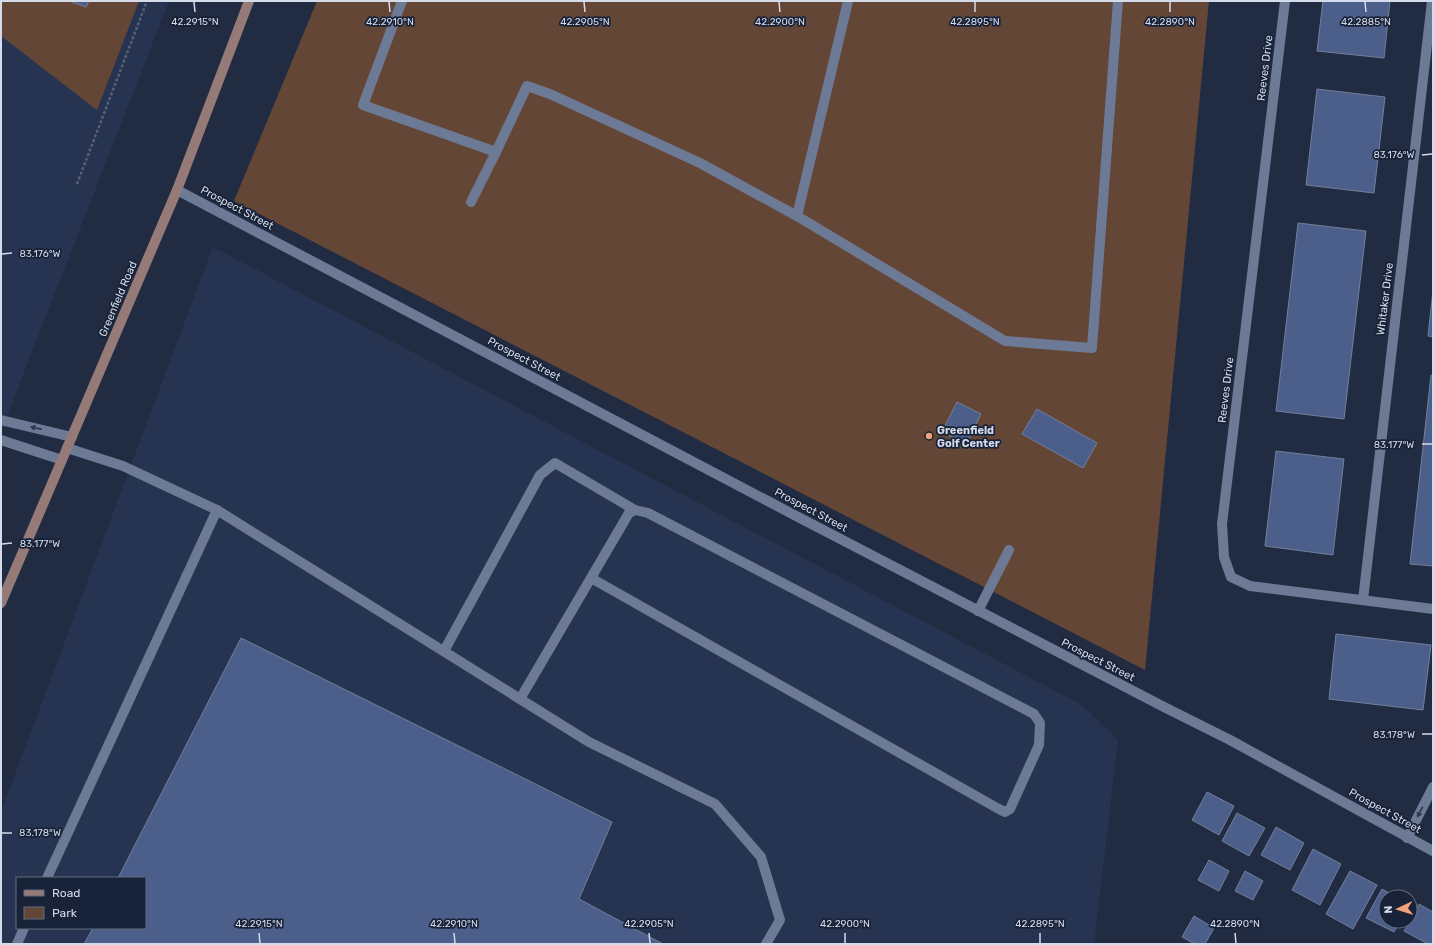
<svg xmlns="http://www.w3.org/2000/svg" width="1434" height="945" viewBox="0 0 1434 945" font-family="Rubik,sans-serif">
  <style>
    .built { fill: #263451; fill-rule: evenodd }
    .green { fill: #644636 }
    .building { fill: #4c5f8a; stroke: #727f9a }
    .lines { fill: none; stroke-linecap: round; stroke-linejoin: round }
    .path { stroke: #576176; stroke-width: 2.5; stroke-dasharray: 3 2; stroke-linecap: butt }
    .lane { stroke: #6d7a95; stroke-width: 10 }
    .street { stroke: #6d7a95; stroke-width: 10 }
    .secondary { stroke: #967a77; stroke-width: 10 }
    .oneway { fill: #2d384f }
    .ticks { fill: none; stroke: #d4dbea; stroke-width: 1.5 }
    .poi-dot { fill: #f0a279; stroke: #182238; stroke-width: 1.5 }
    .labels { text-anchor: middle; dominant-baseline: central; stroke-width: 3.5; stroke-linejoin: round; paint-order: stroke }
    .street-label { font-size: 11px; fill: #d4dbea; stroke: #182238 }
    .poi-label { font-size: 11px; font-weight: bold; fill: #d4dbea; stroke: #182238; text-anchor: start }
    .ticks-label { font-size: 10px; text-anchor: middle; fill: #d4dbea; stroke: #182238; stroke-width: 3.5; stroke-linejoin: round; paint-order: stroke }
  </style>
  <rect width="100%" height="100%" fill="#212c43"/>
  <!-- built -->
  <g class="built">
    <polygon points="1,1 169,1 1,431"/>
    <path d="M213 247 1082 705 1118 740 1094 944H1V812ZM17 878H145V928H17Z"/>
  </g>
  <!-- green -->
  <g class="green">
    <polygon points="1,1 139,1 97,110 1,36"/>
    <polygon points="317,1 1209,1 1145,670 234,201"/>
  </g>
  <!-- building -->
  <g class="building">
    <polygon points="69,1 89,1 86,7"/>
    <polygon points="1323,1 1390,1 1384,58 1317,51"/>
    <polygon points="1317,89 1385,97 1374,193 1306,185"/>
    <polygon points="1298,223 1366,231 1344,419 1276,411"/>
    <polygon points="1433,290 1433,337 1428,336"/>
    <polygon points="1431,375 1433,376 1433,566 1410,564"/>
    <polygon points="957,402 981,414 966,444 942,432"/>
    <polygon points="1037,409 1097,443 1083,468 1022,434"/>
    <polygon points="1276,451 1344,459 1333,555 1265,546"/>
    <polygon points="1336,634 1431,645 1423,710 1329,699"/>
    <polygon points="241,638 612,822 579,899 663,944 84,944 93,928 145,928 145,878 118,878"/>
    <polygon points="1207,792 1234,806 1219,835 1192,820"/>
    <polygon points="1237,813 1265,828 1249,856 1222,841"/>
    <polygon points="1276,827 1304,843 1290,870 1261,855"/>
    <polygon points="1313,849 1341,864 1320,905 1292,890"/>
    <polygon points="1209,860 1229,871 1219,891 1198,880"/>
    <polygon points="1245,871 1263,881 1253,900 1235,891"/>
    <polygon points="1350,871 1377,885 1353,929 1326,914"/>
    <polygon points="1382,889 1396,897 1386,897 1386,921 1400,921 1394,932 1366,918"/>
    <polygon points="1419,904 1433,912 1433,944 1428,944 1404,931"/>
    <polygon points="1194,916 1214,928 1205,944 1195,944 1182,937"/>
  </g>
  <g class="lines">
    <!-- path -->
    <polyline class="path" points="77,184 147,1"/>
    <!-- lane -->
    <g class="lane">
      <polyline points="402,1 363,105 496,152 471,202"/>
      <polyline points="496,152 527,86 550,94 700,163 797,216 1005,341 1092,348 1118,1"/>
      <polyline points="797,216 848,1"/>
      <polyline points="1,420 72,437"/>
      <polyline points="1,440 62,460"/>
      <polyline points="67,448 123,466 217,510 589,742 715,804 761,857 780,920 766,944"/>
      <polyline points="978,611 1009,550"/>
      <polyline points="444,651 540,475 555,463 635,510"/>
      <polyline points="520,699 629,513 635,510 648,513 1034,714 1040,723 1039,745 1010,809 1005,812 997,808 591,578"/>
      <polyline points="47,878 217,510"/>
      <polyline points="17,944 24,928"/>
    </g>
    <!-- street -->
    <g class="street">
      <polyline points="1285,1 1222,524 1224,557 1231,577 1250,586 1433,609"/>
      <polyline points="177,190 800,518 1164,707 1230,740 1433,851"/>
      <polyline points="1363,600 1432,1"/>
      <polyline points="1407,838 1433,787"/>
    </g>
    <!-- secondary -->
    <polyline class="secondary" points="1,603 177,190 249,1"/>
  </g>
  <!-- one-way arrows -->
  <defs><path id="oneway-solid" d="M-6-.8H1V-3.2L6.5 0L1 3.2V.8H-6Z"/></defs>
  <g class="oneway">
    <use href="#oneway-solid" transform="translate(36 428) rotate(-167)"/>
    <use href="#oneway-solid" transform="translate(1420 812) rotate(117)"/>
  </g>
  <!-- ticks -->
  <path class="ticks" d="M194 2 195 12M389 2 390 12M584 2 585 12M779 2 780 12M975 2V12M1170 2V12M1365 2 1366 12M1422 155 1432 154M2 254 12 253M1422 444H1432M2 544 12 543M1422 734H1432M2 833H12M259 933 260 943M454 933 455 943M649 933 650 943M845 933V943M1040 933V943M1235 933 1236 943"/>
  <!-- markers -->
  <circle class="poi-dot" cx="929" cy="436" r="4"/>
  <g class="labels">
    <!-- street labels -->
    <g class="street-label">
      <text transform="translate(1265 68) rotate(-83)">Reeves Drive</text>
      <text transform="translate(237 208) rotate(28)">Prospect Street</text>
      <text transform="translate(118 299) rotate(-67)">Greenfield Road</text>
      <text transform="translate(1385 299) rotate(-83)">Whitaker Drive</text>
      <text transform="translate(524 359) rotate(28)">Prospect Street</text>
      <text transform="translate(1226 390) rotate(-83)">Reeves Drive</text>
      <text transform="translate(811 510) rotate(28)">Prospect Street</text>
      <text transform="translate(1098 660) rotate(27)">Prospect Street</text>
      <text transform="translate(1385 811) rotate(29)">Prospect Street</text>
    </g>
    <!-- poi labels -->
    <g class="poi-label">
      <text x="937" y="430">Greenfield<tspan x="937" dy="13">Golf Center</tspan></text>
    </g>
  </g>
  <g class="ticks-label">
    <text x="195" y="25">42.2915°N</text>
    <text x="390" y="25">42.2910°N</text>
    <text x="585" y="25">42.2905°N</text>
    <text x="780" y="25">42.2900°N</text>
    <text x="975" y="25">42.2895°N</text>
    <text x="1170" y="25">42.2890°N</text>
    <text x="1366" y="25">42.2885°N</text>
    <text x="1394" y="158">83.176°W</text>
    <text x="40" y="257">83.176°W</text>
    <text x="1394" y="448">83.177°W</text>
    <text x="40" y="547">83.177°W</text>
    <text x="1394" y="738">83.178°W</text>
    <text x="40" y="836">83.178°W</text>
    <text x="259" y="927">42.2915°N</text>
    <text x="454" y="927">42.2910°N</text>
    <text x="649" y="927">42.2905°N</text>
    <text x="845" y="927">42.2900°N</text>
    <text x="1040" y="927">42.2895°N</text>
    <text x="1235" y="927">42.2890°N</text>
  </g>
  <!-- border -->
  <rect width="1434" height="945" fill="none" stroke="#d4dbea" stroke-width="4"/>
  <!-- legend -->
  <rect x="16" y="877" width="130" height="52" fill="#182238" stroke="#636c7f"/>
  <rect x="24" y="890" width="20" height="6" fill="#967a77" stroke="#636c7f"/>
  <text x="52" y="897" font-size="12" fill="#d4dbea">Road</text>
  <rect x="24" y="907" width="20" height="12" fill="#644636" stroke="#636c7f"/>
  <text x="52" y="917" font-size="12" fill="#d4dbea">Park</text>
  <!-- north arrow -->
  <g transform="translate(1398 909) rotate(266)"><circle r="19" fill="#182238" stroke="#636c7f"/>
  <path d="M0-3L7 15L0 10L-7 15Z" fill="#f0a279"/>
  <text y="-6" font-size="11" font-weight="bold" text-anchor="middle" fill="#d4dbea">N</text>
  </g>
</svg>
